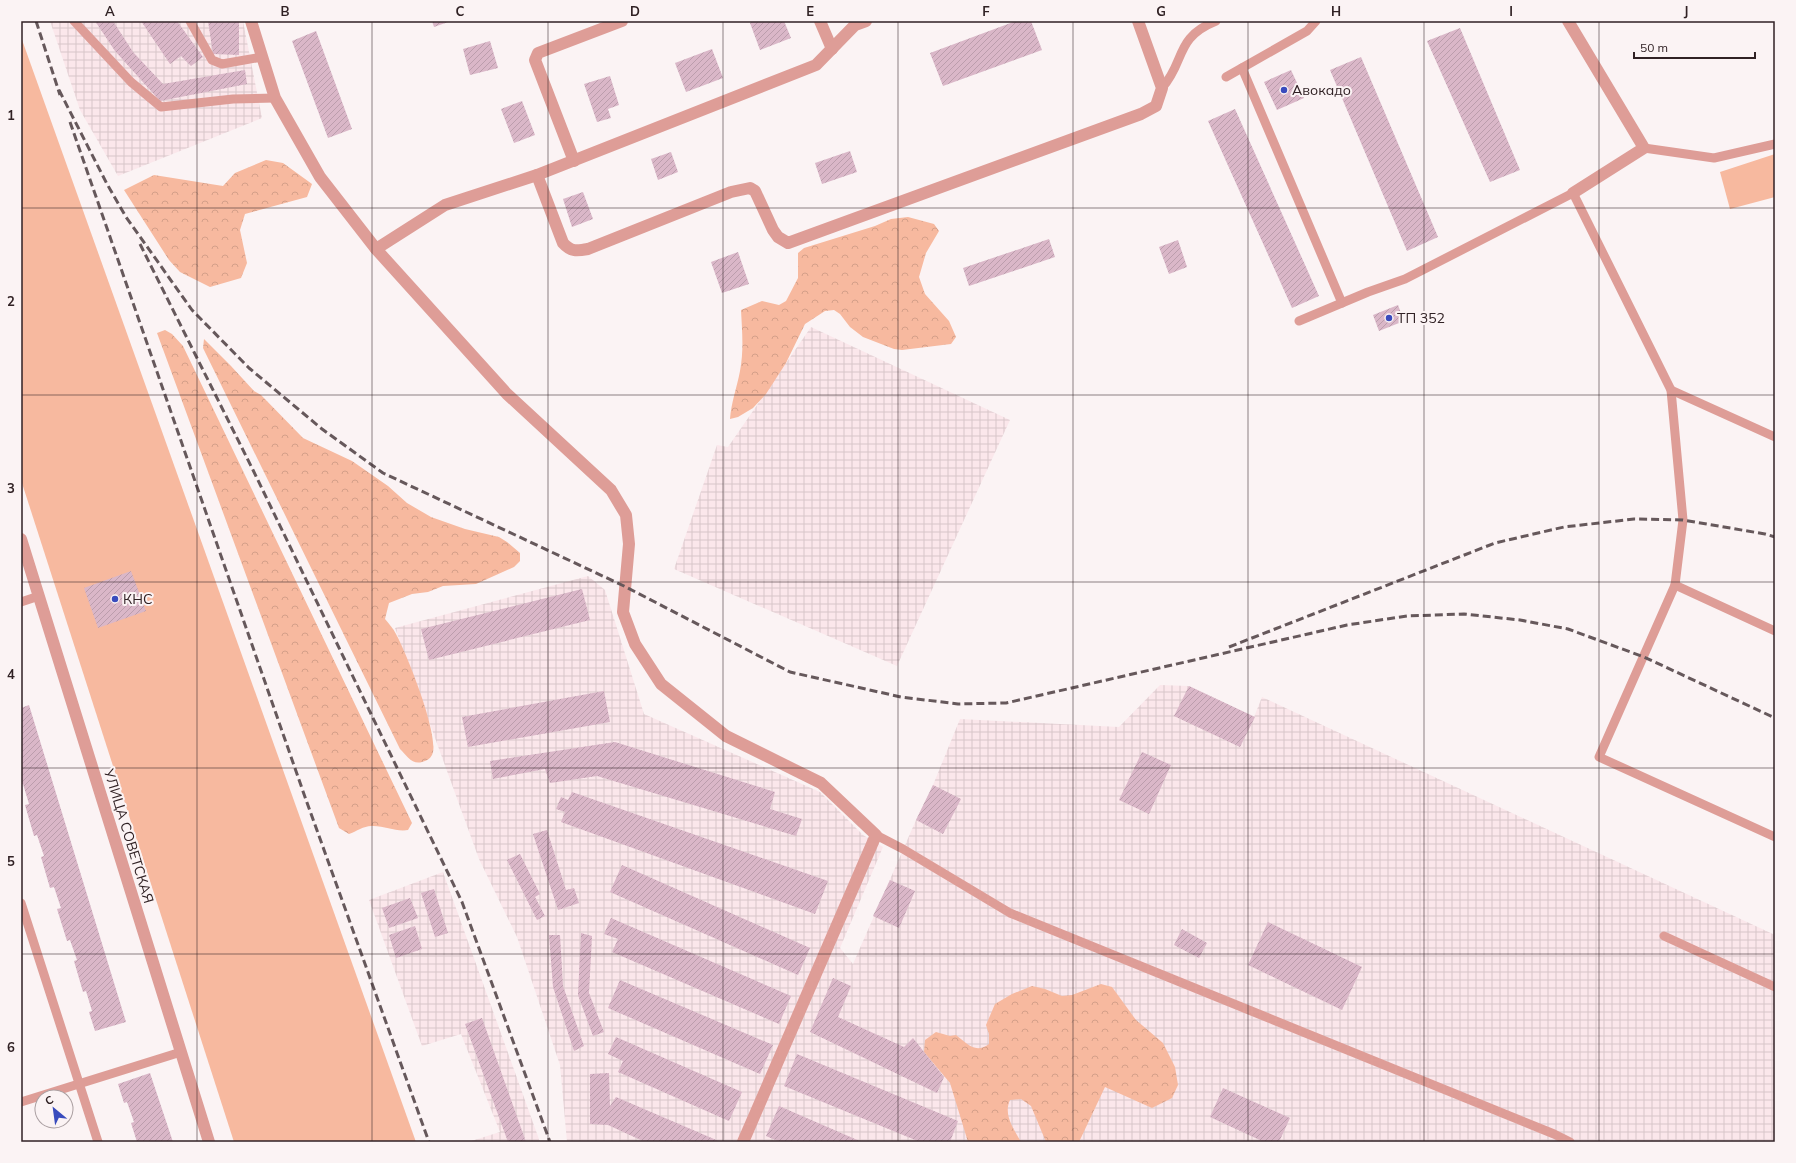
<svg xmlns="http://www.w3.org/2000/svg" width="1796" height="1163" viewBox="0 0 1796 1163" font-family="Mulish,sans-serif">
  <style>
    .industrial { fill: url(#industrial-grid) }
    .green { fill: #f7b99f }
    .forest { fill: url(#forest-crowns) }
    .building { fill: url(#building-hatch) }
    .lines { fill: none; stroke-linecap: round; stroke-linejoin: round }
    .lane { stroke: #de9d97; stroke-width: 9 }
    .street { stroke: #de9d97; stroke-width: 12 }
    .rail { stroke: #66585b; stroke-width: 3; stroke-dasharray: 8 4; stroke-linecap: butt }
    .grid { fill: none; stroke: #302124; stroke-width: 1; stroke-opacity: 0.55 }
    .poi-dot { fill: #394bbd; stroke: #fbf3f4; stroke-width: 1.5 }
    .labels { text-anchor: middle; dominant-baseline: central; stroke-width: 4; stroke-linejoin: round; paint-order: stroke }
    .poi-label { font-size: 14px; fill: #302124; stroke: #fbf3f4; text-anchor: start }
    .street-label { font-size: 14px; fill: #302124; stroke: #fbf3f4 }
    .neatline { fill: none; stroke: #302124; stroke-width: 1.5 }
    .grid-label { font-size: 13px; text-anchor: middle; font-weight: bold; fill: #302124 }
  </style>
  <defs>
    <pattern id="industrial-grid" width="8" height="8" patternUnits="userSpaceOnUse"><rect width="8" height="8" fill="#fbe7eb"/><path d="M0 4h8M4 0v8" fill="none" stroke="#d7c6c9"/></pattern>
    <pattern id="forest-crowns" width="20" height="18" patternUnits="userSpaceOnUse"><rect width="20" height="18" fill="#f7b99f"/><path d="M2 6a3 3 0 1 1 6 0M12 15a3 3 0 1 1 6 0" fill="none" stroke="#d49f89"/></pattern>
    <pattern id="building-hatch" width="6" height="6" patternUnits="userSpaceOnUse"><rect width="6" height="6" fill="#dab7c8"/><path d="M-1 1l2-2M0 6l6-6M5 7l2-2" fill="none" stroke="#bb9dac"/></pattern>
  </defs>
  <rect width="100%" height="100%" fill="#fbf3f4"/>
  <!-- industrial -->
  <g class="industrial">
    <polygon points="50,21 243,21 262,118 118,176 80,110"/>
    <polygon points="811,327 1010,420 897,666 674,569 717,445 728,447"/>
    <polygon points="588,576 605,590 644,714 820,792 863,835 883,847 840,948 853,964 916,820 933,785 960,719 1119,727 1160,685 1189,686 1254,717 1262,697 1775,935 1775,1142 567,1142 560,1065 517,937 479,859 395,628"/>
    <polygon points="443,872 540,1142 468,1142 500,1132 461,1034 422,1046 369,900"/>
  </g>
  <!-- green -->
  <g class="green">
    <polygon points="21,37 416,1142 234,1142 21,480"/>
    <polygon points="1775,154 1775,197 1730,209 1720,172"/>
  </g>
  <!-- forest -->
  <g class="forest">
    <polygon points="266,160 283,163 312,184 307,197 245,214 240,230 247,263 241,278 210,287 180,272 169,260 124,190 154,175 223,186 235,173"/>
    <path d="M908 217 934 224 939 231 926 253 919 277 925 294 949 321 956 337 951 344 902 350 894 349 863 337 850 327 840 314 834 310 825 311 805 324 786 363 766 394 753 408 738 417 730 419C731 403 737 387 740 371 744 351 742 329 741 310L762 301 779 305 786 301 798 278V253L804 248 875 226 891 219Z"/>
    <path d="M165 330 172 334 183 346 412 823 408 830C396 832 386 826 373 826 365 825 357 831 349 834L339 828 157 333Z"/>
    <path d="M204 339 231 366 254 391 261 395 303 438 352 461 388 486 407 503 431 517 465 529 499 537 507 542 520 553V561L514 567 476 584 443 586 428 592 412 594 389 603 385 619C389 624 393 628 396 634 406 652 441 738 432 755 430 759 426 761 422 762 412 765 406 755 400 749L203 348Z"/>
    <path d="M1101 984 1112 987 1136 1020 1163 1043 1175 1067 1178 1085 1172 1098 1152 1108 1105 1087 1079 1142H1046L1031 1106 1021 1099 1010 1100C1003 1115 1014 1129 1021 1142H968L950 1083 924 1052 925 1040 936 1032 950 1036 956 1035C968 1044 975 1054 989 1044V1034L986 1025 995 1004 1012 994 1032 986 1045 989 1062 996 1072 995Z"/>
  </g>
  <!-- building -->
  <g class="building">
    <polygon points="95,21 113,21 133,52 163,84 245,70 247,84 160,101 115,51"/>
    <polygon points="141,21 177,21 203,57 191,66 181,56 170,64"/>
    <polygon points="208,21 239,21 239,55 213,54"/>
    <polygon points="432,21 451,21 434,27"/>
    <polygon points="754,21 784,21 791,38 760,50 750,23"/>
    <polygon points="1016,21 1031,21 1042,50 943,86 930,53"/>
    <polygon points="1460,28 1520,170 1490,182 1427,41"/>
    <polygon points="316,31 352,129 328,138 292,41"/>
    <polygon points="490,41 498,68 470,75 463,49"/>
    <polygon points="712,49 723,78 686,92 675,63"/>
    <polygon points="1361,57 1438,237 1407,251 1330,70"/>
    <polygon points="1291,70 1304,98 1277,110 1264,82"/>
    <polygon points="610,76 619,105 608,109 611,118 597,122 584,84"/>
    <polygon points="522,101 535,135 514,143 501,109"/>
    <polygon points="1235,109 1319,296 1292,308 1208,121"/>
    <polygon points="850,151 857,172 822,184 815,163"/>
    <polygon points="671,152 678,172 658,180 651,159"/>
    <polygon points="583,192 593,219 572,227 563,199"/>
    <polygon points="1049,239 1055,257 969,286 963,268"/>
    <polygon points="1178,240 1187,267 1169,274 1159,247"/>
    <polygon points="738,252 749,284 722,293 711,262"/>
    <polygon points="1398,305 1404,321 1379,331 1373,315"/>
    <polygon points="131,571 146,611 98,628 84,588"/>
    <polygon points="582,589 590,620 429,660 421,629"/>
    <polygon points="1189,686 1255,717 1240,747 1174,716"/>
    <polygon points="604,691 610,722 468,747 462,717"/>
    <polygon points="29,705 126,1022 95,1031 89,1012 92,1011 86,991 83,992 74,961 77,960 70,940 67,941 57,909 61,908 54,887 50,888 41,857 44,856 37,835 34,836 25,805 29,804 23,784 21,785 21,708"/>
    <polygon points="615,742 775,792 770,809 802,819 796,836 597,776 550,783 545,769 493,779 490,761"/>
    <polygon points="1142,752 1171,765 1149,814 1119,800"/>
    <polygon points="933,785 961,799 943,834 916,820"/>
    <polygon points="572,792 828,881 815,914 561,822 565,812 556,809 561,797 568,800"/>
    <polygon points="547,830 566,890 574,888 579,903 558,910 533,834"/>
    <polygon points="520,854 540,894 535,897 545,916 537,920 507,860"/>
    <polygon points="622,865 810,948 798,975 610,892"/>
    <polygon points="890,880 915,891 899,928 873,916"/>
    <polygon points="434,889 448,933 435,937 421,893"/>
    <polygon points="410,898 418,918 389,928 382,908"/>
    <polygon points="611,918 791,996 779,1024 612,952 618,939 604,934"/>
    <polygon points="1268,922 1362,967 1342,1010 1248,965"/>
    <polygon points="415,926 422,949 396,958 389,935"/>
    <polygon points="1182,929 1207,943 1199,958 1174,945"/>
    <polygon points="581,933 592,936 589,993 604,1032 593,1036 578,995"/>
    <polygon points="549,935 560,935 563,986 584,1046 574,1051 553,987"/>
    <polygon points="833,978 851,986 838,1017 904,1047 913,1038 944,1077 937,1093 810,1032"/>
    <polygon points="620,980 773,1045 760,1074 608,1008"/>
    <polygon points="482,1018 526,1142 508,1142 465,1024"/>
    <polygon points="616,1037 742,1092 729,1121 618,1072 623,1061 608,1054"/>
    <polygon points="797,1054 958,1121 950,1142 920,1142 784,1086"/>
    <polygon points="150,1073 173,1142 137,1142 131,1123 134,1122 127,1102 124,1103 118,1084"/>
    <polygon points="609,1073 610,1106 616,1097 721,1142 645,1142 608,1125 590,1124 590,1074"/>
    <polygon points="1223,1088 1290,1118 1279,1142 1264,1142 1210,1117"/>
    <polygon points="779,1106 862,1142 780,1142 766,1136"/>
  </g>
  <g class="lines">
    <!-- lane -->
    <g class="lane">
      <polyline points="74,21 131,82 161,107 233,99 275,98"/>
      <polyline points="190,21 212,60 222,64 262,57"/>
      <polyline points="1242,68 1342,303"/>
      <polyline points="1226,77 1307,31 1316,21"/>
      <path d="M1162 88C1186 61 1174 38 1216 21"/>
      <polyline points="1644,148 1714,158 1775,144"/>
      <polyline points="1299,321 1368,292 1405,279 1573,193 1671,390 1683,520 1675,585 1599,757 1775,837"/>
      <polyline points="1671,390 1775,437"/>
      <polyline points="1675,585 1775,631"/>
      <polyline points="21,602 39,596"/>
      <polyline points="876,835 903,849 1010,913 1554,1134 1570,1142"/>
      <polyline points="21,903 98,1142"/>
      <polyline points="1664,936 1775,987"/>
      <polyline points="21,1102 181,1052"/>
    </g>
    <!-- street -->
    <g class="street">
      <polyline points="251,21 275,98 320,177 376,249 507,394 611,490 626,515 629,544 623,612 635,644 661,684 726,736 821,783 876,835 743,1142"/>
      <polyline points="820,21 832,49"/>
      <polyline points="1568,21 1644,148 1573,193"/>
      <polyline points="574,161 535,60 538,53 622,21"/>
      <path d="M537 175 563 243C571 252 577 251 588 249L731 192 750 188 755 191 773 230 778 237 788 243 1141 114 1156 106 1162 88 1138 21"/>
      <polyline points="376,249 445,205 537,175 816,65 855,25 866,21"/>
      <polyline points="21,539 209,1142"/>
    </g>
    <!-- rail -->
    <g class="rail">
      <polyline points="36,21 60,95"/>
      <polyline points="59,90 107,184 126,217 192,310 249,368 322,429 383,473 624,586 790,672 901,697 958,704 1006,703 1347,625 1407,616 1464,614 1520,620 1568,629 1644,657 1775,718"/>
      <polyline points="70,122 305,797 429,1142"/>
      <polyline points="140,244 253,470 462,902 550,1142"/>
      <polyline points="1229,647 1495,543 1564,527 1634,519 1683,520 1765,534 1775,537"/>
    </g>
  </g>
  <!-- grid -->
  <path class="grid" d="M197 21V1142M372 21V1142M548 21V1142M723 21V1142M898 21V1142M1073 21V1142M1248 21V1142M1424 21V1142M1599 21V1142M21 208H1775M21 395H1775M21 582H1775M21 768H1775M21 954H1775"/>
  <!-- markers -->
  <g class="poi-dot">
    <circle cx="1284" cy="90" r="4"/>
    <circle cx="1389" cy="318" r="4"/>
    <circle cx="115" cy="599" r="4"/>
  </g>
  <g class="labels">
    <!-- poi labels -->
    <g class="poi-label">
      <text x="1292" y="90">Авокадо</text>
      <text x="1397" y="318">ТП 352</text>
      <text x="123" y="599">КНС</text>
    </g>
    <!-- street labels -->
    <g class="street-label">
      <text transform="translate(129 836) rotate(73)">УЛИЦА СОВЕТСКАЯ</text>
    </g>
  </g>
  <!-- border -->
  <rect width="1796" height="1163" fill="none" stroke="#fbf3f4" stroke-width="44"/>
  <!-- north arrow -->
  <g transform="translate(54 1109) rotate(331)"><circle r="19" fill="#fbf3f4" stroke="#aa9fa1"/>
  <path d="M0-3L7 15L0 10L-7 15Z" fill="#394bbd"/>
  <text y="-6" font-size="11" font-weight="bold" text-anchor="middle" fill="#302124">С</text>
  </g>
  <!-- scale -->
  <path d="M1634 52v6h121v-6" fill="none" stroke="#302124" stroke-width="2"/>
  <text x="1640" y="52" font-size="12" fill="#302124" stroke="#fbf3f4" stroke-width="3" paint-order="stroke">50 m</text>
  <rect x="22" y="22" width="1752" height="1119" class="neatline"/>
  <g class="grid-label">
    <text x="110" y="16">A</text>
    <text x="285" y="16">B</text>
    <text x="460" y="16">C</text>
    <text x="635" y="16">D</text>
    <text x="810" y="16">E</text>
    <text x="986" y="16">F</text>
    <text x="1161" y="16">G</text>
    <text x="1336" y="16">H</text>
    <text x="1511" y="16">I</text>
    <text x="1686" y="16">J</text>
    <text x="11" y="120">1</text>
    <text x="11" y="306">2</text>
    <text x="11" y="493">3</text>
    <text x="11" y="679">4</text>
    <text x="11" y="866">5</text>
    <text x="11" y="1052">6</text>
  </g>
</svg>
